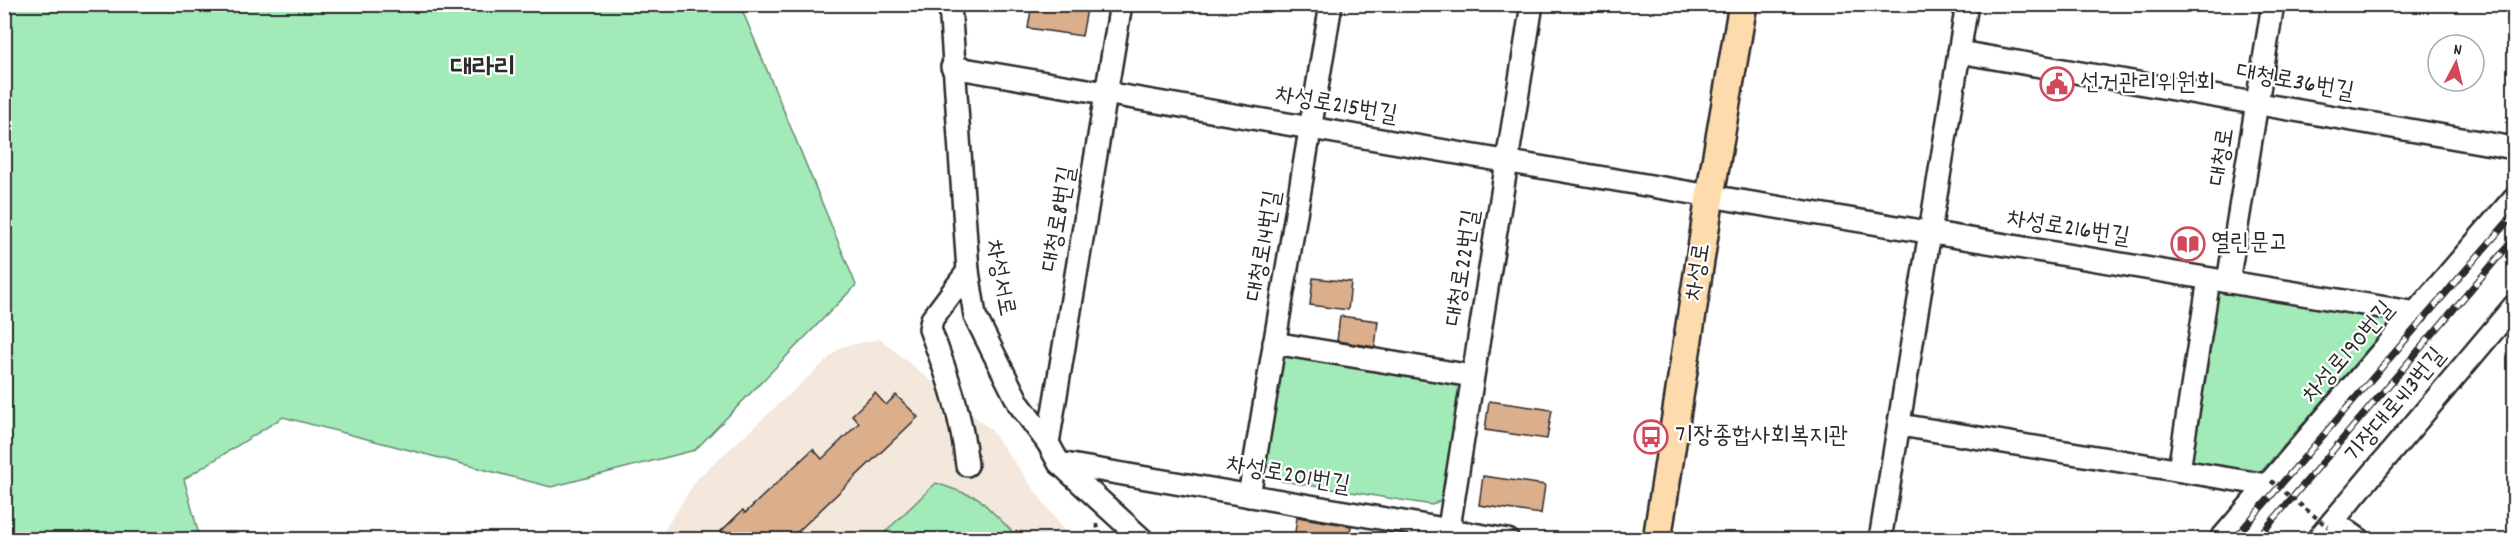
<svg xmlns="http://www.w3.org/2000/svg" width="2519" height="544" viewBox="0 0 2519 544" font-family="Dekko,'Poor Story',sans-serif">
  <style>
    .built { fill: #f4e7dc }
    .green { fill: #a2ebb9; stroke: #668b72; stroke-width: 1.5 }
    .building { fill: #dbae8c; stroke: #2b2b2b; stroke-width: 1.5 }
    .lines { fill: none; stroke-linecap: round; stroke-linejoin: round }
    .minor-casing { stroke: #2b2b2b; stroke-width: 26 }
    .major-casing { stroke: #2b2b2b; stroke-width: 32 }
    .path { stroke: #2b2b2b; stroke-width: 4; stroke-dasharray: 4.5 4.5; stroke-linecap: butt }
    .minor { stroke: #fff; stroke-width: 21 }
    .major { stroke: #fedbac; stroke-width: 27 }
    .rail-casing { stroke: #2b2b2b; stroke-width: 7 }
    .rail { stroke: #fff; stroke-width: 4.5; stroke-dasharray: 14; stroke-linecap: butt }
    .path-bridge { stroke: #2b2b2b; stroke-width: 4; stroke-dasharray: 4.5 4.5; stroke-linecap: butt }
    .labels { text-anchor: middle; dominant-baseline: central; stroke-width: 4.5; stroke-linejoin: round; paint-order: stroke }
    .street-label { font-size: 24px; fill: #2b2b2b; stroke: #fff }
    .poi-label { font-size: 24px; fill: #2b2b2b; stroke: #fff; text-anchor: start }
    .quarter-label { font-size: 27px; font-weight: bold; fill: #2b2b2b; stroke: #fff }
  </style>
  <rect width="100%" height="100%" fill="#fff"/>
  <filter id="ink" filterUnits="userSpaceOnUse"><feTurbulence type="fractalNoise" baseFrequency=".0167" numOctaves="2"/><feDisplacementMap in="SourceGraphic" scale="12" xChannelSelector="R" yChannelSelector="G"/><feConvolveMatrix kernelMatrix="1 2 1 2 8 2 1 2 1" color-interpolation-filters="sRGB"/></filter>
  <g filter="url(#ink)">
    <!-- built -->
    <polygon class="built" points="880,339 991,430 1070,539 658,540 697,479 841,347"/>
    <!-- green -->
    <g class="green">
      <polygon points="4,5 740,5 856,285 695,450 551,487 283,417 184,479 200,539 5,539"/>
      <polygon points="2215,290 2222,290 2386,317 2391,322 2261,472 2255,475 2187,462"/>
      <polygon points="1297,349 1450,375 1460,385 1443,499 1432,505 1282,481 1274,477 1265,462 1283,356"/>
      <polygon points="936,483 978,498 1020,539 878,539"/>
    </g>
    <!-- building -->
    <g class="building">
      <polygon points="1032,4 1088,4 1082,36 1028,28"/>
      <polygon points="1313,278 1351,282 1348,310 1310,305"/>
      <polygon points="1340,316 1378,321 1375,347 1337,341"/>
      <polygon points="875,393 886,405 896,395 918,417 789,540 712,540 743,510 745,513 813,449 822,459 859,423 852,415"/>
      <polygon points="1489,401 1552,410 1547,439 1485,430"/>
      <polygon points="1483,476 1545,485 1541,514 1479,505"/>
      <polygon points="1297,517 1351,526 1349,540 1294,540"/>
    </g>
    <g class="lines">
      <!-- minor casing -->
      <g class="minor-casing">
        <g id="minor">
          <polyline points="950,4 968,271 975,316 1019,404 1048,443 1059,463 1143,540"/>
          <polyline points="1959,52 2514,148"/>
          <polyline points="952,67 1710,196 2417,313"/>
          <polyline points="2228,282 2273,4"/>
          <polyline points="1274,343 1472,376"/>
          <polyline points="1900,425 2267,485"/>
          <polyline points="1048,443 1121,4"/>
          <polyline points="1059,463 1508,540"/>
          <path d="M967 465C961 413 948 377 930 329L932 319 968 271"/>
          <polyline points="2179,470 2209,279"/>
          <polyline points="1249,496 1331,4"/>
          <polyline points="2333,521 2360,540"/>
          <polyline points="1447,540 1532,4"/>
          <polyline points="1880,540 1967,4"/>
          <polyline points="2220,540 2514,198"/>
          <polyline points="2317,540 2514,306"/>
        </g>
      </g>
      <!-- major casing -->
      <g class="major-casing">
        <polyline id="major" points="1657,540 1710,196 1743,4"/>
      </g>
      <!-- path -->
      <polyline class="path" points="1097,524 1100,540"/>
      <!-- minor -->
      <use href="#minor" class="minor"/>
      <!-- major -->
      <use href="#major" class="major"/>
      <!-- rail casing -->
      <g class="rail-casing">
        <g id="rail">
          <polyline points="2233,540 2514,214"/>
          <polyline points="2256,540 2514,239"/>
        </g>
      </g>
      <!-- rail -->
      <use href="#rail" class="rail"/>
      <!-- path-bridge -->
      <polyline class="path-bridge" points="2271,481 2328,527"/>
    </g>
  </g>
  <!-- icons -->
  <defs>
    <g id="civic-ring" transform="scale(1.725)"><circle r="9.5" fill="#fff" stroke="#d1495b" stroke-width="1.5"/><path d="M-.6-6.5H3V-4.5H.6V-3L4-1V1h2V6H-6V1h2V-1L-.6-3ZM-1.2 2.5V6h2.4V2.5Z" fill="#d1495b"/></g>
    <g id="library-ring" transform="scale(1.725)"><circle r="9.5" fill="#fff" stroke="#d1495b" stroke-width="1.5"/><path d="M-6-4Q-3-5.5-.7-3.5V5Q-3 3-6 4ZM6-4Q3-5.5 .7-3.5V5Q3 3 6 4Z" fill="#d1495b"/></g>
    <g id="bus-ring" transform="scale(1.725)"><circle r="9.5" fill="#fff" stroke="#d1495b" stroke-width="1.5"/><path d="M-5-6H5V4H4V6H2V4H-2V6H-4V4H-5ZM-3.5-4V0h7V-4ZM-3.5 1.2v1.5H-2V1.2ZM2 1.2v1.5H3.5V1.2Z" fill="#d1495b"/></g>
  </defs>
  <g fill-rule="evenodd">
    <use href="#civic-ring" x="2057" y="84"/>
    <use href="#library-ring" x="2188" y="244"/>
    <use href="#bus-ring" x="1651" y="437"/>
  </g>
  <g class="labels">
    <!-- street labels -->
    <g class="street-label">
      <text transform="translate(2295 83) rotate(10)">대청로36번길</text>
      <text transform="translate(1336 106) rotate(10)">차성로215번길</text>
      <text transform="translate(2223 157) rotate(-81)">대청로</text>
      <text transform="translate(1060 219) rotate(-80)">대청로8번길</text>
      <text transform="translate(2068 229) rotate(9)">차성로216번길</text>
      <text transform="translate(1265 246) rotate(-80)">대청로14번길</text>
      <text transform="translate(1464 268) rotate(-81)">대청로22번길</text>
      <text transform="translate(1699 272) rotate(-81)">차성로</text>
      <text transform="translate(999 278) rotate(79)">차성서로</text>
      <text transform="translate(2349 353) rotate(-49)">차성로190번길</text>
      <text transform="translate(2396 406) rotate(-50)">기장대로413번길</text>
      <text transform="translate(1288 476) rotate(10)">차성로201번길</text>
    </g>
    <!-- poi labels -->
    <g class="poi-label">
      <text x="2080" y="84">선거관리위원회</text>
      <text x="2211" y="244">열린문고</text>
      <text x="1674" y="437">기장종합사회복지관</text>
    </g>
    <!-- quarter labels -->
    <g class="quarter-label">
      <text x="483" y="69">대라리</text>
    </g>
  </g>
  <!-- margin -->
  <rect width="2519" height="544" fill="none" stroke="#fff" stroke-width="24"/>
  <rect x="12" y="12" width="2495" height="520" fill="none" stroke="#2b2b2b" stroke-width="2" filter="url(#ink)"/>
  <!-- north arrow -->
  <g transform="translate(2456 63) rotate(7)"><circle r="28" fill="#ffffff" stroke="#aaaaaa" stroke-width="1.5"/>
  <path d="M0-4.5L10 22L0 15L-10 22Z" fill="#d1495b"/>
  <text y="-9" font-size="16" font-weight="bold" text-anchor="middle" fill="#2b2b2b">N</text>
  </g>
</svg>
